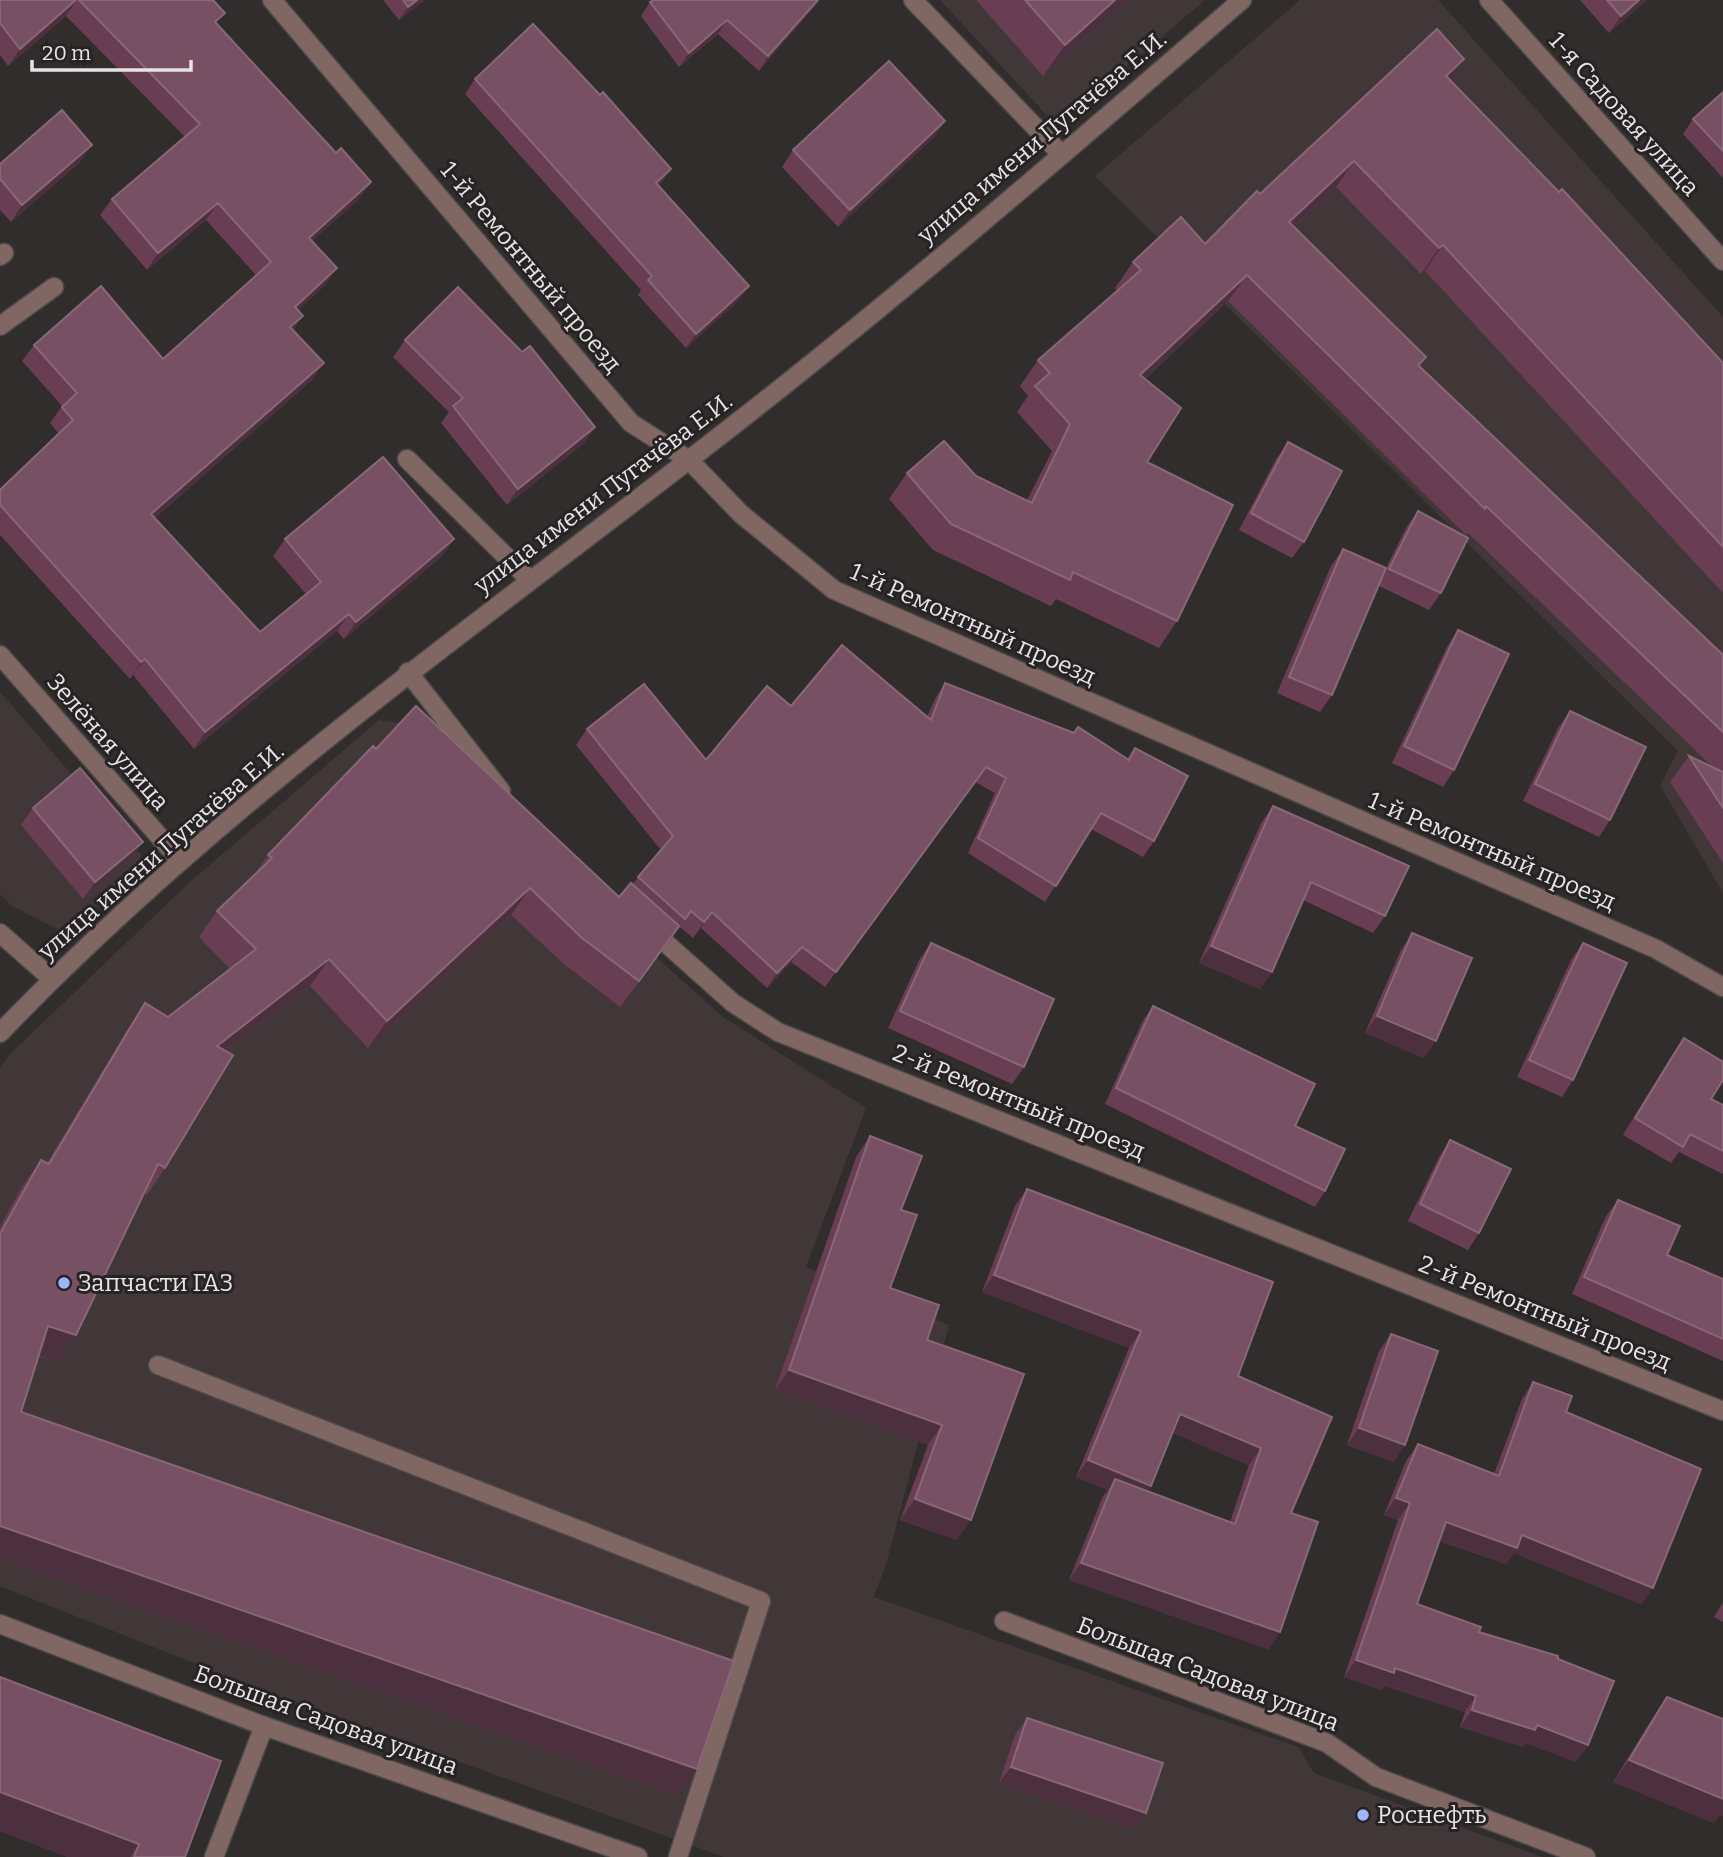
<svg xmlns="http://www.w3.org/2000/svg" width="1723" height="1857" viewBox="0 0 1723 1857" font-family="Bitter,serif">
  <style>
    .built { fill: #423738 }
    .lines { fill: none; stroke-linecap: round; stroke-linejoin: round }
    .lane-casing { stroke: #4e4a4a; stroke-width: 21 }
    .street-casing { stroke: #4e4a4a; stroke-width: 21 }
    .lane { stroke: #806763; stroke-width: 18 }
    .street { stroke: #806763; stroke-width: 18 }
    .wall { fill: #693e53; fill-rule: evenodd }
    .shaded-wall { fill: #4d303d }
    .building { fill: #775063; stroke: #886777; stroke-width: 2 }
    .poi-dot { fill: #a0b3fd; stroke: #272324; stroke-width: 2.5 }
    .labels { text-anchor: middle; dominant-baseline: central; stroke-width: 6; stroke-linejoin: round; paint-order: stroke }
    .street-label { font-size: 24px; fill: #e7e4e5; stroke: #272324 }
    .poi-label { font-size: 24px; fill: #e7e4e5; stroke: #272324; text-anchor: start }
  </style>
  <rect width="100%" height="100%" fill="#312d2d"/>
  <!-- built -->
  <g class="built">
    <polygon points="940,0 1205,0 1063,121 1053,122"/>
    <polygon points="1300,0 1438,0 1723,317 1723,893 1660,785 1678,751 1095,176"/>
    <polygon points="0,692 141,854 141,867 67,934 12,906 0,894"/>
    <polygon points="379,720 407,724 500,817 723,1017 866,1108 806,1267 949,1325 887,1561 874,1597 1298,1747 1314,1773 1542,1857 724,1857 279,1697 0,1586 0,1068 9,1055 192,880"/>
  </g>
  <g class="lines">
    <!-- lane casing -->
    <g class="lane-casing">
      <g id="lane">
        <polyline points="0,256 4,253"/>
        <polyline points="0,326 54,287"/>
        <polyline points="407,459 530,580"/>
        <polyline points="158,1365 761,1601 678,1857"/>
      </g>
    </g>
    <!-- street casing -->
    <g class="street-casing">
      <g id="street">
        <polyline points="272,0 631,423 689,460 741,514 834,590 1656,949 1723,987"/>
        <polyline points="913,0 1062,155"/>
        <polyline points="1489,0 1723,261"/>
        <polyline points="0,655 180,860"/>
        <polyline points="408,672 501,791"/>
        <polyline points="650,929 733,1003 778,1032 1723,1411"/>
        <polyline points="0,933 52,979"/>
        <path d="M0 1033C207 817 450 644 686 462 877 316 1060 157 1242 0"/>
        <polyline points="1004,1621 1327,1743 1376,1777 1586,1857"/>
        <polyline points="0,1624 264,1726 638,1857"/>
        <polyline points="214,1857 264,1726"/>
      </g>
    </g>
    <!-- lane -->
    <use href="#lane" class="lane"/>
    <!-- street -->
    <use href="#street" class="street"/>
  </g>
  <!-- wall -->
  <g class="wall">
    <polygon points="0,0 213,0 217,24 336,153 371,182 359,199 312,241 325,285 298,310 303,316 293,330 312,380 155,518 260,632 306,594 273,556 285,539 454,539 442,556 344,639 337,631 194,749 133,675 130,679 0,535 0,490 59,434 50,423 62,406 22,361 34,345 163,359 256,275 206,220 147,270 100,215 112,199 185,137 66,16 8,66 0,55"/>
    <polygon points="383,0 425,0 399,20"/>
    <polygon points="654,0 819,0 759,71 718,34 679,67 641,16 650,2"/>
    <polygon points="976,0 1128,0 1043,76"/>
    <polygon points="1580,0 1647,0 1609,33"/>
    <polygon points="475,79 671,169 659,186 749,286 739,300 686,348 638,295 641,290 465,94"/>
    <polygon points="1450,79 1723,363 1723,593 1425,271 1421,274 1336,187 1294,227 1426,357 1420,366 1723,655 1723,863 1670,782 1689,756 1714,768 1468,533 1466,535 1228,301 1145,379 1147,462 1177,621 1159,648 1056,599 1051,606 933,550 889,499 907,473 976,476 1027,500 1052,451 1017,412 1028,396 1020,386 1038,360 1117,291 1115,288 1133,262 1205,244 1260,194"/>
    <polygon points="1723,92 1723,178 1683,134 1693,119"/>
    <polygon points="945,121 933,138 838,227 782,167 793,150"/>
    <polygon points="80,162 11,222 0,210 0,164"/>
    <polygon points="405,340 595,427 583,444 507,505 441,423 449,412 393,357"/>
    <polygon points="1288,442 1304,542 1292,558 1239,530 1276,459"/>
    <polygon points="1418,511 1441,593 1429,610 1379,586 1332,695 1320,712 1277,693 1331,566 1343,549 1386,568 1406,528"/>
    <polygon points="1458,630 1454,770 1443,787 1392,763 1447,647"/>
    <polygon points="945,683 1127,759 1135,748 1154,841 1143,857 1091,829 1045,902 968,853 995,793 975,782 825,987 791,962 767,988 701,928 693,938 680,927 620,1007 564,964 511,915 368,1048 310,986 226,1051 165,1168 147,1195 144,1193 76,1335 57,1362 39,1356 21,1412 678,1796 0,1559 0,1227 22,1187 41,1160 47,1163 127,1030 145,1003 168,1017 230,969 199,937 217,911 252,878 268,855 376,749 619,897 632,885 661,850 576,745 587,729 706,760 791,706 927,717 935,699"/>
    <polygon points="1570,711 1610,820 1599,837 1523,801 1558,728"/>
    <polygon points="1273,806 1385,916 1373,933 1303,900 1272,972 1260,989 1199,963 1261,823"/>
    <polygon points="33,808 131,859 83,899 21,825"/>
    <polygon points="1412,933 1424,1058 1365,1033 1401,950"/>
    <polygon points="931,943 1024,1067 1012,1084 888,1028 919,960"/>
    <polygon points="1583,943 1573,1080 1562,1097 1517,1077 1571,960"/>
    <polygon points="1153,1006 1295,1126 1325,1191 1315,1207 1105,1104 1142,1022"/>
    <polygon points="1684,1038 1711,1099 1723,1105 1723,1174 1679,1152 1671,1163 1623,1135 1672,1055"/>
    <polygon points="870,1136 901,1210 890,1288 927,1340 1024,1374 957,1540 900,1520 928,1445 775,1390 856,1157"/>
    <polygon points="1450,1140 1479,1233 1468,1250 1408,1221 1439,1157"/>
    <path d="M1027 1189 1238 1376 1291 1513 1280 1632 1268 1649 1069 1580 1103 1496 1108 1490 1076 1477 1129 1348 982 1292 1015 1206ZM1173 1433 1249 1465 1230 1522 1148 1491 1151 1486Z"/>
    <polygon points="1618,1200 1667,1255 1723,1279 1723,1361 1572,1294 1606,1216"/>
    <polygon points="1391,1334 1394,1462 1347,1445 1379,1351"/>
    <polygon points="1533,1382 1566,1412 1653,1588 1641,1604 1514,1553 1506,1564 1439,1541 1417,1604 1479,1632 1558,1659 1588,1745 1576,1762 1526,1743 1523,1747 1460,1727 1465,1712 1385,1686 1382,1690 1344,1677 1398,1520 1384,1515 1406,1461 1418,1444 1494,1474 1522,1399"/>
    <polygon points="1723,1602 1723,1622 1714,1617"/>
    <polygon points="0,1677 185,1857 68,1857 0,1831"/>
    <polygon points="1667,1697 1719,1815 1714,1823 1613,1782 1652,1719"/>
    <polygon points="1027,1718 1135,1830 999,1783 1015,1735"/>
  </g>
  <!-- shaded-wall -->
  <g class="shaded-wall">
    <polygon points="77,0 66,16 8,66 20,49"/>
    <polygon points="417,0 425,0 399,20 408,7"/>
    <polygon points="818,0 819,0 815,6 759,71 768,56"/>
    <polygon points="1115,0 1128,0 1043,76 1065,45"/>
    <polygon points="1639,0 1647,0 1609,33 1621,16"/>
    <polygon points="727,20 718,34 679,67 689,53"/>
    <polygon points="1464,59 1446,85 1446,76"/>
    <polygon points="945,121 933,138 838,227 850,210"/>
    <polygon points="92,145 80,162 11,222 22,205"/>
    <polygon points="1354,161 1336,187 1270,249 1289,222"/>
    <polygon points="671,169 661,184 646,197 656,183"/>
    <polygon points="371,182 359,199 297,255 309,238"/>
    <polygon points="218,203 206,220 147,270 158,253"/>
    <polygon points="1443,245 1425,271 1421,274 1439,248"/>
    <polygon points="337,268 325,285 283,324 295,307"/>
    <polygon points="1247,275 1228,301 1121,401 1140,375"/>
    <polygon points="749,286 739,300 686,348 696,334"/>
    <polygon points="303,316 291,333 290,327"/>
    <polygon points="324,363 312,380 140,531 151,514"/>
    <polygon points="595,427 583,444 507,505 518,489"/>
    <polygon points="454,539 442,556 344,639 356,622"/>
    <polygon points="349,614 337,631 194,749 205,732"/>
    <polygon points="145,659 130,679 141,662"/>
    <polygon points="143,842 131,859 83,899 95,882"/>
    <polygon points="530,888 511,915 368,1048 387,1021"/>
    <polygon points="712,912 701,928 693,938 704,922"/>
    <polygon points="1211,946 1272,972 1260,989 1199,963"/>
    <polygon points="802,947 791,962 767,988 777,973"/>
    <polygon points="329,959 310,986 198,1072 217,1046"/>
    <polygon points="1377,1016 1436,1041 1424,1058 1365,1033"/>
    <polygon points="994,1275 1141,1331 1129,1348 982,1292"/>
    <polygon points="48,1326 76,1335 57,1362 30,1352"/>
    <polygon points="789,1370 942,1425 928,1445 775,1390"/>
    <polygon points="1180,1414 1261,1448 1249,1465 1169,1431"/>
    <polygon points="1359,1428 1405,1445 1394,1462 1347,1445"/>
    <polygon points="1088,1460 1151,1486 1139,1503 1115,1479 1108,1490 1076,1477"/>
    <polygon points="1396,1498 1410,1503 1398,1520 1384,1515"/>
    <polygon points="915,1499 971,1520 957,1540 900,1520"/>
    <polygon points="1446,1522 1522,1535 1653,1588 1641,1604 1514,1553 1506,1564 1434,1539"/>
    <polygon points="0,1526 697,1769 678,1796 0,1559"/>
    <polygon points="1081,1563 1280,1632 1268,1649 1069,1580"/>
    <polygon points="1356,1660 1395,1668 1476,1696 1465,1712 1385,1686 1382,1690 1344,1677"/>
    <polygon points="1472,1710 1537,1725 1588,1745 1576,1762 1526,1743 1523,1747 1460,1727"/>
    <polygon points="1629,1760 1723,1799 1723,1817 1719,1815 1714,1823 1613,1782"/>
    <polygon points="1011,1767 1146,1813 1135,1830 999,1783"/>
    <polygon points="0,1792 139,1844 130,1857 68,1857 0,1831"/>
  </g>
  <!-- building -->
  <g class="building">
    <polygon points="0,0 76,0 20,49 0,23"/>
    <polygon points="79,0 213,0 225,13 215,22 336,153 341,148 371,182 309,238 337,268 295,307 303,316 290,327 324,363 151,514 260,632 321,582 285,539 383,457 454,539 356,622 349,614 205,732 145,659 141,662 0,505 0,490 73,420 62,407 77,393 34,345 101,286 163,359 271,262 218,203 158,253 112,199 200,124"/>
    <polygon points="403,0 417,0 408,7"/>
    <polygon points="654,0 818,0 768,56 727,20 689,53 650,2"/>
    <polygon points="1025,0 1115,0 1065,45"/>
    <polygon points="1607,0 1639,0 1621,16"/>
    <polygon points="533,24 600,95 603,92 671,169 656,183 749,286 696,334 648,280 652,276 475,79"/>
    <polygon points="1437,29 1464,59 1446,76 1559,192 1562,189 1723,363 1723,547 1443,245 1439,248 1354,161 1289,222 1426,357 1418,365 1723,655 1723,732 1486,506 1485,509 1247,275 1140,375 1181,408 1147,462 1233,505 1177,621 1073,572 1070,580 951,524 907,473 944,441 976,476 1032,503 1070,424 1035,386 1050,373 1038,360 1141,270 1133,262 1181,217 1205,244 1257,191 1260,194"/>
    <polygon points="889,61 945,121 850,210 793,150"/>
    <polygon points="1723,92 1723,151 1693,119"/>
    <polygon points="62,110 92,145 22,205 0,179 0,164"/>
    <polygon points="458,287 522,352 530,346 595,427 518,489 453,406 463,398 405,340"/>
    <polygon points="1288,442 1342,471 1304,542 1251,513"/>
    <polygon points="1418,511 1468,538 1441,593 1389,569"/>
    <polygon points="1343,549 1386,568 1332,695 1289,677"/>
    <polygon points="1458,630 1509,654 1454,770 1404,746"/>
    <polygon points="842,645 931,720 945,683 1074,733 1078,727 1129,760 1135,748 1188,776 1154,841 1101,813 1056,886 978,838 1006,778 986,767 836,972 802,947 777,973 712,912 704,922 691,911 685,919 638,877 673,836 587,729 644,684 706,760 767,686 791,706"/>
    <polygon points="416,706 619,897 631,883 679,926 639,981 582,938 530,888 387,1021 329,959 217,1046 233,1055 165,1168 158,1164 76,1335 48,1326 21,1412 734,1661 697,1769 0,1526 0,1234 41,1160 49,1164 145,1003 168,1017 256,949 217,911 272,858 268,855 373,746 376,749"/>
    <polygon points="1570,711 1646,747 1610,820 1535,784"/>
    <polygon points="1689,756 1723,772 1723,808"/>
    <polygon points="80,768 143,842 95,882 33,808"/>
    <polygon points="1273,806 1409,866 1385,916 1311,882 1272,972 1211,946"/>
    <polygon points="1412,933 1472,958 1436,1041 1377,1016"/>
    <polygon points="931,943 1054,999 1024,1067 900,1011"/>
    <polygon points="1583,943 1627,963 1573,1080 1529,1060"/>
    <polygon points="1153,1006 1315,1084 1295,1126 1345,1149 1325,1191 1116,1088"/>
    <polygon points="1684,1038 1723,1062 1723,1080 1711,1099 1723,1105 1723,1151 1690,1134 1683,1147 1635,1118"/>
    <polygon points="870,1136 922,1156 901,1210 917,1215 890,1288 939,1305 927,1340 1024,1374 971,1520 915,1499 942,1425 789,1370"/>
    <polygon points="1450,1140 1511,1169 1479,1233 1420,1204"/>
    <polygon points="1027,1189 1273,1282 1238,1376 1332,1417 1291,1513 1318,1522 1280,1632 1081,1563 1115,1479 1235,1524 1261,1448 1180,1414 1151,1486 1088,1460 1141,1331 994,1275"/>
    <polygon points="1618,1200 1680,1226 1667,1255 1723,1279 1723,1339 1584,1277"/>
    <polygon points="1391,1334 1438,1351 1405,1445 1359,1428"/>
    <polygon points="1533,1382 1572,1396 1566,1412 1701,1469 1653,1588 1522,1535 1517,1548 1446,1522 1417,1604 1481,1627 1479,1632 1558,1656 1558,1659 1614,1681 1588,1745 1537,1725 1535,1730 1472,1710 1476,1696 1395,1668 1394,1673 1356,1660 1410,1503 1396,1498 1418,1444 1499,1476"/>
    <polygon points="0,1677 221,1761 185,1857 134,1857 139,1844 0,1792"/>
    <polygon points="1667,1697 1723,1719 1723,1799 1629,1760"/>
    <polygon points="1027,1718 1163,1763 1146,1813 1011,1767"/>
  </g>
  <!-- markers -->
  <g class="poi-dot">
    <circle cx="64" cy="1283" r="7"/>
    <circle cx="1363" cy="1815" r="7"/>
  </g>
  <g class="labels">
    <!-- street labels -->
    <g class="street-label">
      <text transform="translate(1624 114) rotate(48)">1-я Садовая улица</text>
      <text transform="translate(1042 137) rotate(-40)">улица имени Пугачёва Е.И.</text>
      <text transform="translate(531 267) rotate(50)">1-й Ремонтный проезд</text>
      <text transform="translate(603 493) rotate(-37)">улица имени Пугачёва Е.И.</text>
      <text transform="translate(973 624) rotate(24)">1-й Ремонтный проезд</text>
      <text transform="translate(108 742) rotate(49)">Зелёная улица</text>
      <text transform="translate(161 851) rotate(-41)">улица имени Пугачёва Е.И.</text>
      <text transform="translate(1492 851) rotate(23)">1-й Ремонтный проезд</text>
      <text transform="translate(1019 1102) rotate(22)">2-й Ремонтный проезд</text>
      <text transform="translate(1545 1313) rotate(22)">2-й Ремонтный проезд</text>
      <text transform="translate(1208 1674) rotate(21)">Большая Садовая улица</text>
      <text transform="translate(326 1720) rotate(20)">Большая Садовая улица</text>
    </g>
    <!-- poi labels -->
    <g class="poi-label">
      <text x="78" y="1283">Запчасти ГАЗ</text>
      <text x="1377" y="1815">Роснефть</text>
    </g>
  </g>
  <!-- scale -->
  <path d="M32 60v10h159v-10" fill="none" stroke="#e7e4e5" stroke-width="3.5"/>
  <text x="42" y="60" font-size="21" fill="#e7e4e5" stroke="#272324" stroke-width="5" paint-order="stroke">20 m</text>
</svg>
